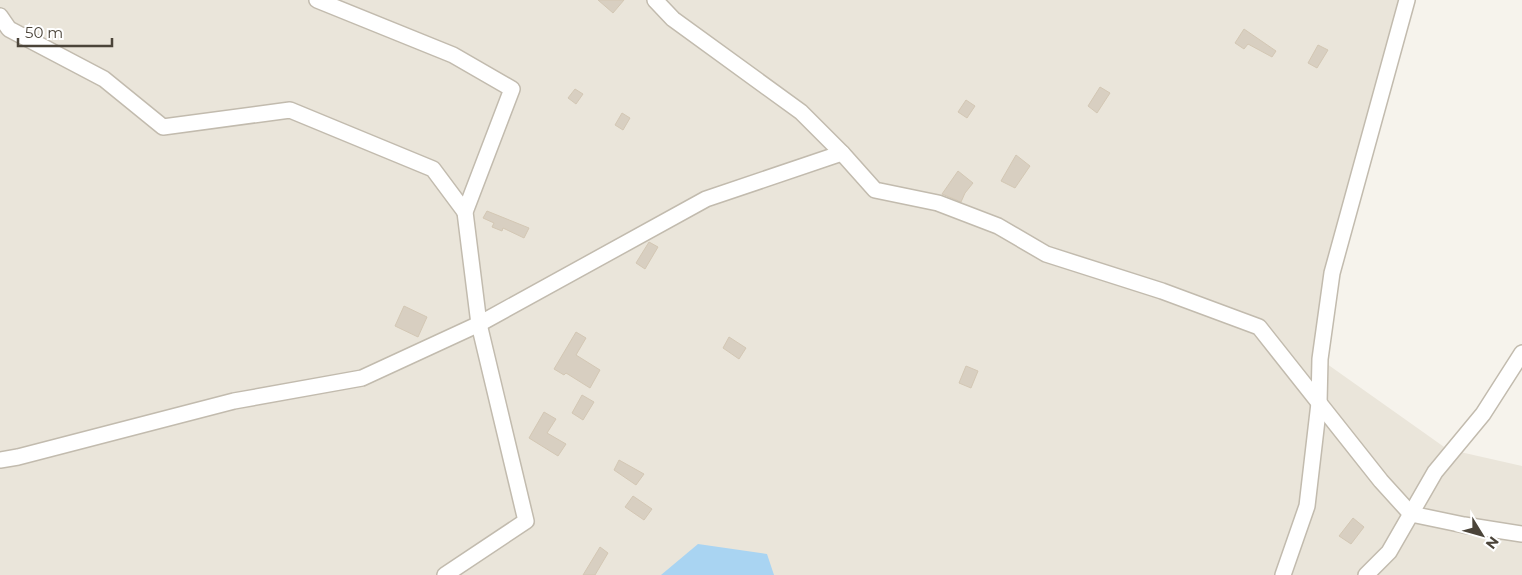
<svg xmlns="http://www.w3.org/2000/svg" width="1522" height="575" viewBox="0 0 1522 575" font-family="Montserrat,sans-serif">
  <style>
    .residential { fill: #eae5da }
    .water { fill: #a9d4f2 }
    .building { fill: #d8cfc1; stroke: #d3c7b4 }
    .lines { fill: none; stroke-linecap: round; stroke-linejoin: round }
    .street-casing { stroke: #c2bbae; stroke-width: 18 }
    .street { stroke: #fff; stroke-width: 15 }
  </style>
  <rect width="100%" height="100%" fill="#f6f3ec"/>
  <!-- residential -->
  <polygon class="residential" points="0,0 1407,0 1363,163 1320,359 1447,449 1522,466 1522,575 0,575"/>
  <!-- water -->
  <polygon class="water" points="698,544 767,554 774,575 661,575"/>
  <!-- building -->
  <g class="building">
    <polygon points="598,0 624,0 613,13"/>
    <polygon points="1244,29 1276,51 1272,57 1248,44 1244,49 1235,43"/>
    <polygon points="1318,45 1328,50 1317,68 1308,63"/>
    <polygon points="1100,87 1110,93 1097,113 1088,106"/>
    <polygon points="575,89 583,94 576,104 568,98"/>
    <polygon points="966,100 975,106 967,118 958,112"/>
    <polygon points="622,113 630,118 623,130 615,125"/>
    <polygon points="1016,155 1030,166 1015,188 1001,181"/>
    <polygon points="958,171 973,183 965,193 961,202 942,194"/>
    <polygon points="487,211 529,228 524,238 503,228 502,231 492,227 494,223 483,218"/>
    <polygon points="649,242 658,247 645,269 636,263"/>
    <polygon points="404,306 427,317 418,337 395,326"/>
    <polygon points="576,332 586,338 576,355 600,370 590,388 566,373 564,375 554,369"/>
    <polygon points="729,337 746,348 739,359 723,348"/>
    <polygon points="966,366 978,371 971,388 959,383"/>
    <polygon points="582,395 594,402 583,420 572,413"/>
    <polygon points="544,412 556,419 547,433 566,444 558,456 529,438"/>
    <polygon points="619,460 644,474 636,485 614,470"/>
    <polygon points="633,496 652,509 644,520 625,507"/>
    <polygon points="1353,518 1364,527 1351,544 1339,536"/>
    <polygon points="600,547 608,553 595,575 583,575"/>
  </g>
  <g class="lines">
    <!-- street casing -->
    <g class="street-casing">
      <g id="street">
        <polyline points="317,0 453,55 512,89 465,212 479,324 526,521 445,575"/>
        <polyline points="655,0 673,19 801,112 842,153 875,190 938,203 998,226 1046,254 1162,291 1259,327 1381,481 1411,514 1464,525 1522,534"/>
        <polyline points="0,16 9,29 104,79 163,127 290,110 433,169 465,212"/>
        <polyline points="0,460 18,457 234,401 362,378 479,324 706,199 842,153"/>
        <polyline points="1283,575 1307,506 1319,403 1320,359 1332,273 1407,0"/>
        <polyline points="1366,575 1389,552 1435,472 1483,414 1522,353"/>
      </g>
    </g>
    <!-- street -->
    <use href="#street" class="street"/>
  </g>
  <!-- north arrow -->
  <g transform="translate(1482 535) rotate(127)" stroke="#ffffff" stroke-width="4" paint-order="stroke">
  <path d="M0-4L9 19L0 12L-9 19Z" fill="#4b4439"/>
  <text y="-8" font-size="14" font-weight="bold" text-anchor="middle" fill="#4b4439">N</text>
  </g>
  <!-- scale -->
  <path d="M18 38v8h94v-8" fill="none" stroke="#4b4439" stroke-width="2.5"/>
  <text x="25" y="38" font-size="15" fill="#4b4439" stroke="#ffffff" stroke-width="4" paint-order="stroke">50 m</text>
</svg>
